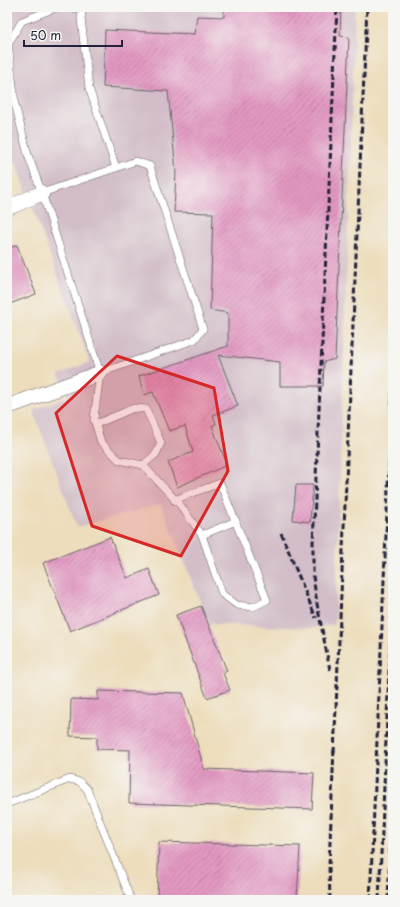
<svg xmlns="http://www.w3.org/2000/svg" width="400" height="907" viewBox="0 0 400 907" font-family="'Playpen Sans',sans-serif">
  <style>
    .industrial { fill: #d2bdc8 }
    .building { fill: url(#building-hatch) }
    .lines { fill: none; stroke-linecap: round; stroke-linejoin: round }
    .service-casing { stroke: #696368; stroke-width: 8 }
    .minor-casing { stroke: #696368; stroke-width: 16 }
    .service { stroke: #fff; stroke-width: 7 }
    .minor { stroke: #fff; stroke-width: 15 }
    .rail { stroke: #22223b; stroke-width: 3; stroke-dasharray: 6 3; stroke-linecap: butt }
    .marked { fill: #d62828; fill-opacity: 0.2; stroke: #d62828; stroke-width: 3; stroke-linejoin: round }
  </style>
  <defs>
    <pattern id="building-hatch" width="6" height="6" patternUnits="userSpaceOnUse"><rect width="6" height="6" fill="#e398c2"/><path d="M-1 1l2-2M0 6l6-6M5 7l2-2" fill="none" stroke="#b87c9f"/></pattern>
  </defs>
  <rect width="100%" height="100%" fill="#f6f6f2"/>
  <filter id="ink" filterUnits="userSpaceOnUse"><feTurbulence type="fractalNoise" baseFrequency=".025" numOctaves="2"/><feDisplacementMap in="SourceGraphic" scale="8" xChannelSelector="R" yChannelSelector="G"/><feConvolveMatrix kernelMatrix="1 2 1 2 8 2 1 2 1" color-interpolation-filters="sRGB"/></filter>
  <filter id="wash" filterUnits="userSpaceOnUse"><feTurbulence type="fractalNoise" baseFrequency=".012" numOctaves="4" result="noise"/><feDisplacementMap in="SourceGraphic" scale="16" xChannelSelector="R" yChannelSelector="G"/><feGaussianBlur stdDeviation="0.9" result="paint"/><feColorMatrix in="noise" values="0 0 0 0 0 0 0 0 0 0 0 0 0 0 0 0 0 1.4 0 .05"/><feComposite in="paint" operator="in"/></filter>
  <g filter="url(#wash)">
    <rect width="100%" height="100%" fill="#edddbc"/>
    <!-- industrial -->
    <polygon class="industrial" points="11,7 355,7 335,625 309,628 209,624 161,504 77,527 33,410 68,397 59,374 90,362 7,139 7,8"/>
    <g id="blocks">
      <!-- building -->
      <g class="building">
        <polygon points="224,7 341,7 340,36 349,37 335,359 324,362 323,386 280,386 280,362 218,355 238,406 213,415 216,424 212,426 227,465 177,487 168,462 193,452 185,426 169,431 153,392 144,395 139,376 228,346 228,313 210,310 213,213 174,212 176,171 168,91 103,87 105,30 194,34 197,16 224,17"/>
        <polygon points="17,245 36,294 7,305 7,249"/>
        <polygon points="296,485 313,485 310,522 293,520"/>
        <polygon points="110,537 127,578 149,569 159,595 70,631 43,563"/>
        <polygon points="201,606 227,671 223,673 230,690 207,698 176,615"/>
        <polygon points="98,691 183,693 204,769 314,773 312,809 129,803 130,750 97,749 97,737 70,736 71,699 98,700"/>
        <polygon points="159,842 300,846 297,900 157,900"/>
      </g>
    </g>
  </g>
  <g filter="url(#ink)">
    <use href="#blocks" fill-opacity="0" stroke="#696368" stroke-width="1"/>
    <g class="lines">
      <!-- service casing -->
      <g class="service-casing">
        <g id="service">
          <polyline points="60,7 83,9"/>
          <polyline points="83,7 81,18 89,88 116,168"/>
          <polygon points="136,161 150,166 203,329 194,340 100,373 42,193"/>
          <polyline points="42,193 28,155 15,104 8,44 22,21 58,7"/>
          <polyline points="100,373 94,419 101,442 119,460 143,465 180,505 202,535 222,594 237,605 253,607 267,600 220,483 174,500"/>
          <polyline points="96,424 134,408 146,409 161,443 156,454 143,465"/>
          <polyline points="202,535 236,521"/>
          <polyline points="7,804 70,779 80,782 87,789 131,900"/>
        </g>
      </g>
      <!-- minor casing -->
      <g class="minor-casing">
        <g id="minor">
          <polyline points="7,208 42,193"/>
          <polyline points="7,407 100,373"/>
        </g>
      </g>
      <!-- service -->
      <use href="#service" class="service"/>
      <!-- minor -->
      <use href="#minor" class="minor"/>
      <!-- rail -->
      <g class="rail">
        <polyline points="281,533 316,618"/>
        <polyline points="330,670 317,604 313,576 313,544 337,7"/>
        <polyline points="334,753 367,7"/>
        <polyline points="330,900 329,866 334,748"/>
        <polyline points="370,900 393,374"/>
        <polyline points="379,900 393,580"/>
        <polyline points="388,900 393,780"/>
      </g>
    </g>
  </g>
  <!-- marked area -->
  <path class="marked" d="M117 356 214 388 228 471 181 556 92 526 56 413Z"/>
  <!-- margin -->
  <rect width="400" height="907" fill="none" stroke="#f6f6f2" stroke-width="24"/>
  <!-- scale -->
  <path d="M24 40v6h98v-6" fill="none" stroke="#22223b" stroke-width="2"/>
  <text x="30" y="40" font-size="12" fill="#22223b" stroke="#f6f6f2" stroke-width="3" paint-order="stroke">50 m</text>
</svg>
